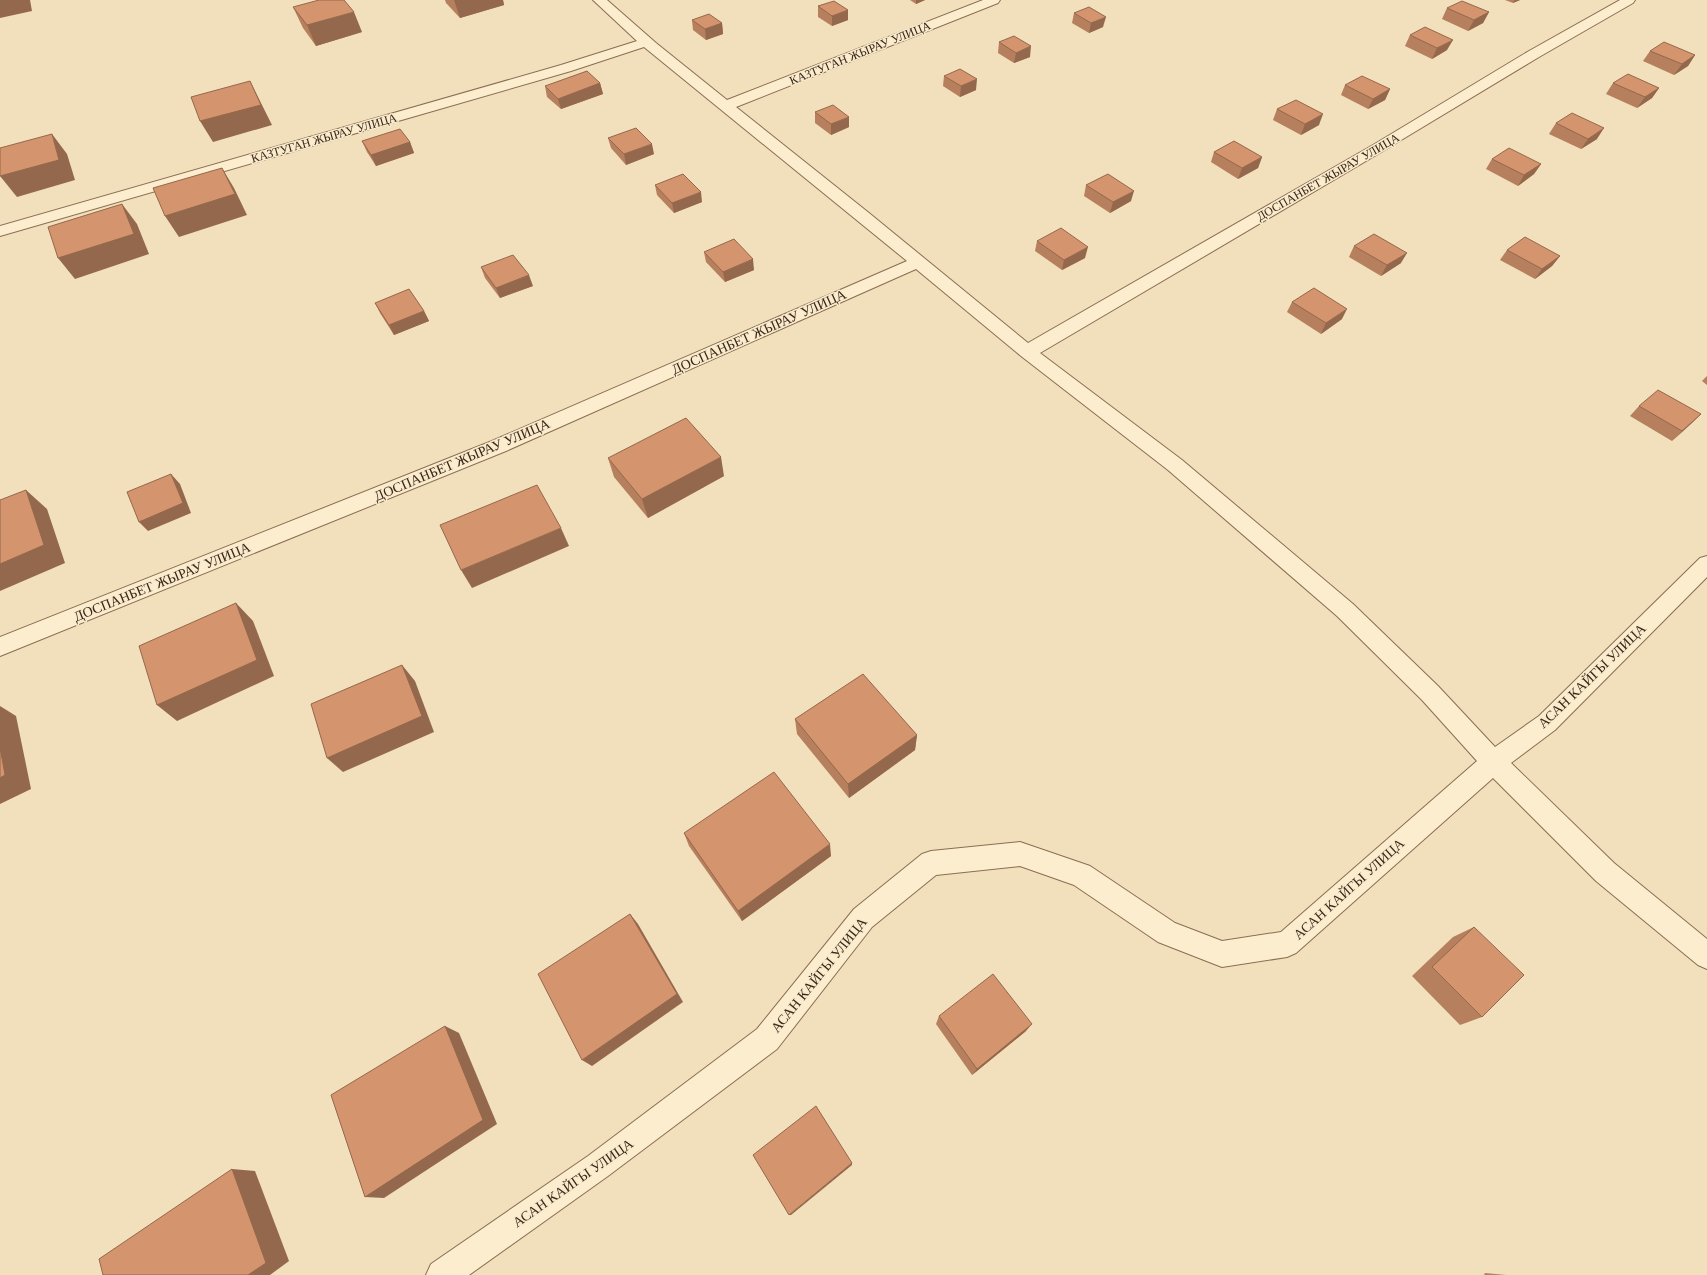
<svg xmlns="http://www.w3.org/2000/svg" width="1707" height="1275" viewBox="0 0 1707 1275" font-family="Georgia,serif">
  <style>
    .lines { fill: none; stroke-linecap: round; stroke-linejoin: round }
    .minor-casing { stroke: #8a6e53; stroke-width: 2 }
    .minor { fill: #fcedce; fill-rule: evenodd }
    .wall { fill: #b67f5e }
    .shaded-wall { fill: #94684c }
    .building { fill: #d4946d; stroke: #94684c }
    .labels { text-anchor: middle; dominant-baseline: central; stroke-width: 3; stroke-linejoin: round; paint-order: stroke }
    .far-street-label { font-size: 12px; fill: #38271a; stroke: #f9eacb }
    .street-label { font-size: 14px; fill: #38271a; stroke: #f9eacb }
  </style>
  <rect width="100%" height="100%" fill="#f2dfbb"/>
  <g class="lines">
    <!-- minor casing -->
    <g class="minor-casing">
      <polygon id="minor" points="593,0 607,0 656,43 727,100 983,0 1000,0 998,3 736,107 869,213 1028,343 1373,145 1529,51 1620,0 1635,0 1633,3 1539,57 1383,151 1040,353 1182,460 1353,604 1438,686 1495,747 1539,716 1700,558 1707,556 1707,577 1555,730 1511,763 1614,863 1707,939 1707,969 1698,965 1596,881 1493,778 1296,953 1287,957 1222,967 1158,942 1074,885 1020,866 936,875 872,927 777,1049 608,1176 469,1275 426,1275 431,1264 588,1156 757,1029 854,909 922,854 931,851 1020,842 1090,866 1175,923 1222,941 1281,932 1477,761 1422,700 1337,616 1168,470 1021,356 916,269 506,451 0,656 0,637 492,441 907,261 644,47 571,71 0,236 0,226 561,65 637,41"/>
    </g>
    <!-- minor -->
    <use href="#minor" class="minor"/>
  </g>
  <!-- wall -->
  <g class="wall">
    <polygon points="445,0 503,0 504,5 460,18 446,3"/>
    <polygon points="910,0 925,0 916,4"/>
    <polygon points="1505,0 1520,0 1513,3"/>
    <polygon points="818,6 848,20 832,26 818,17"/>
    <polygon points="293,7 362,32 316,46 303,28"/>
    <polygon points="1447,8 1489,12 1483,23 1468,31 1442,19"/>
    <polygon points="1074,13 1103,27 1089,33 1072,23"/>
    <polygon points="692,20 722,23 723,34 706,40 693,30"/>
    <polygon points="1410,35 1447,50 1432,59 1405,46"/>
    <polygon points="999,42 1030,57 1014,63 998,53"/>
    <polygon points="1650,51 1695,55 1688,66 1674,75 1643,61"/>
    <polygon points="944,76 976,90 960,97 943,86"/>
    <polygon points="600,83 603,94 561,109 547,97 545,86"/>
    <polygon points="1613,83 1659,88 1652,98 1637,108 1606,94"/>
    <polygon points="1345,85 1390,89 1385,100 1368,109 1341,95"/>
    <polygon points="1277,109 1319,125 1301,135 1273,120"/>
    <polygon points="815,112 849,127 831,135 815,123"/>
    <polygon points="1556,123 1597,139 1581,149 1549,134"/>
    <polygon points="608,138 654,154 626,165 611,148"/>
    <polygon points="362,141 410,142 414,153 376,166 367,152"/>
    <polygon points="1214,152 1262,157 1258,168 1238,179 1211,162"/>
    <polygon points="1492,159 1541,164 1534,174 1518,186 1486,169"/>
    <polygon points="655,185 702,202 674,213 657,195"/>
    <polygon points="1086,185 1131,201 1110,213 1084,196"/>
    <polygon points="1037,241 1085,258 1062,270 1035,251"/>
    <polygon points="1354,246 1401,263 1381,276 1349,257"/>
    <polygon points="1507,250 1560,256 1552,266 1535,279 1500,260"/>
    <polygon points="704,252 754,270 725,282 706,262"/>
    <polygon points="481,267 533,286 500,298 485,278"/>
    <polygon points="1292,302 1342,319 1321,334 1287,312"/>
    <polygon points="375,303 424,311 429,321 394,335 380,313"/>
    <polygon points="1707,376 1707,385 1702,381"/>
    <polygon points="1639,406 1701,414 1672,441 1630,416"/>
    <polygon points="608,458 724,476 648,518 614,477"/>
    <polygon points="795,719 917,735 915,750 849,798 797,734"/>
    <polygon points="684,833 831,856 742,921 689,846"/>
    <polygon points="1474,927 1482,1017 1460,1025 1412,976 1453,937"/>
    <polygon points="939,1016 1026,1031 972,1075 936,1024"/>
    <polygon points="1485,1273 1506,1275 1484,1275"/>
  </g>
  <!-- shaded-wall -->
  <g class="shaded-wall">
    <polygon points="0,0 30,0 32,11 0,18"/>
    <polygon points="454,0 503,0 504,5 460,18"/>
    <polygon points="916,0 925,0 916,4"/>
    <polygon points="1515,0 1520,0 1513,3"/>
    <polygon points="848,10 848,20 832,26 832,16"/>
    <polygon points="354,12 362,32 316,46 307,25"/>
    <polygon points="1489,12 1483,23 1468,31 1474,20"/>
    <polygon points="1106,17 1103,27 1089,33 1091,23"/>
    <polygon points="722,23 723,34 706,40 705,29"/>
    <polygon points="1453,40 1447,50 1432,59 1437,48"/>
    <polygon points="1031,46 1030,57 1014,63 1016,53"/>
    <polygon points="1695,55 1688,66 1674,75 1682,64"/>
    <polygon points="977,79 976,90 960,97 961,86"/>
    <polygon points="250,81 272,125 213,142 200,121"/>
    <polygon points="600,83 603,94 561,109 558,99"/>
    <polygon points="1659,88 1652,98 1637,108 1645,97"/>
    <polygon points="1390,89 1385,100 1368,109 1373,99"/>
    <polygon points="1323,114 1319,125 1301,135 1305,124"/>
    <polygon points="849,117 849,127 831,135 831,124"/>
    <polygon points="1604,128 1597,139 1581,149 1588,139"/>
    <polygon points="52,134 67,154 75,180 17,197 0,176"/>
    <polygon points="410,142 414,153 376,166 371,155"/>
    <polygon points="652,144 654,154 626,165 624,154"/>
    <polygon points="1262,157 1258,168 1238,179 1242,168"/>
    <polygon points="1541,164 1534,174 1518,186 1524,175"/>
    <polygon points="222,168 234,188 247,215 179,237 165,216"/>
    <polygon points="1134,191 1131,201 1110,213 1113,202"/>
    <polygon points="701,192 702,202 674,213 672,203"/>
    <polygon points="122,204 137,224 149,254 75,279 58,258"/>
    <polygon points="1088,247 1085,258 1062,270 1064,260"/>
    <polygon points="1407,253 1401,263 1381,276 1387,265"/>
    <polygon points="1560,256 1552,266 1535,279 1542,269"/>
    <polygon points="753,259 754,270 725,282 723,272"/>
    <polygon points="529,275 533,286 500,298 496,288"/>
    <polygon points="1347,309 1342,319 1321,334 1326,323"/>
    <polygon points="424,311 429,321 394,335 389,325"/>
    <polygon points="1701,414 1691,424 1672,441 1682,431"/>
    <polygon points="721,457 724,476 648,518 642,499"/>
    <polygon points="171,474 180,484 191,513 148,531 139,522"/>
    <polygon points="26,490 47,509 65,563 0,591 0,564"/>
    <polygon points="561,528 569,546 472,588 461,570"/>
    <polygon points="236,603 253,621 274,676 177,721 157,705"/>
    <polygon points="402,665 415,681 434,732 343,772 327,758"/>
    <polygon points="0,706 16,716 31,789 0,804"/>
    <polygon points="917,735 915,750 849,798 848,784"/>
    <polygon points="830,844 831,856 742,921 738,911"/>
    <polygon points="630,914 638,924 683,1002 592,1066 582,1060"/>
    <polygon points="1032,1024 1026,1031 972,1075 977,1069"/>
    <polygon points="445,1026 459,1033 497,1124 384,1198 365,1197"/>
    <polygon points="852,1163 852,1165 791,1215 789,1215"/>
    <polygon points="232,1169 255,1171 289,1261 270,1275 248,1275"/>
  </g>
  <!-- building -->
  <g class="building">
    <polygon points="319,0 344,0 354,12 307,25 293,7"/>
    <polygon points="834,1 848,10 832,16 818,6"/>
    <polygon points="1462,1 1489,12 1474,20 1447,8"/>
    <polygon points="1089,7 1106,17 1091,23 1074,13"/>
    <polygon points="709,14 722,23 705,29 692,20"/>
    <polygon points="1425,27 1453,40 1437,48 1410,35"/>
    <polygon points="1014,36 1031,46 1016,53 999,42"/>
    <polygon points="1664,42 1695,55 1682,64 1650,51"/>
    <polygon points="960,69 977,79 961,86 944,76"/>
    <polygon points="587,71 600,83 558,99 545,86"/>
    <polygon points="1628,74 1659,88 1645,97 1613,83"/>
    <polygon points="1362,76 1390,89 1373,99 1345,85"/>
    <polygon points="250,81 261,105 200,121 191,97"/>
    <polygon points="1296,100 1323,114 1305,124 1277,109"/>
    <polygon points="833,105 849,117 831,124 815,112"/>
    <polygon points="1572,113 1604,128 1588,139 1556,123"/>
    <polygon points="636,128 652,144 624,154 608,138"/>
    <polygon points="400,129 410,142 371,155 362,141"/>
    <polygon points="52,134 59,160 0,176 0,148"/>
    <polygon points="1234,141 1262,157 1242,168 1214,152"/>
    <polygon points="1509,148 1541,164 1524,175 1492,159"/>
    <polygon points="222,168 235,194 165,216 153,188"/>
    <polygon points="683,174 701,192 672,203 655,185"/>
    <polygon points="1108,174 1134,191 1113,202 1086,185"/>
    <polygon points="122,204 134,234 58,258 48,227"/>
    <polygon points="1061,228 1088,247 1064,260 1037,241"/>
    <polygon points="1374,234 1407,253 1387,265 1354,246"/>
    <polygon points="1525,237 1560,256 1542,269 1507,250"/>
    <polygon points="734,239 753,259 723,272 704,252"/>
    <polygon points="513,255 529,275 496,288 481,267"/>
    <polygon points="1314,288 1347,309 1326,323 1292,302"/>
    <polygon points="409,289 424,311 389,325 375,303"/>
    <polygon points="1658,390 1701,414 1682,431 1639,406"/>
    <polygon points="686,418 721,457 642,499 608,458"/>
    <polygon points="171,474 183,503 139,522 127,492"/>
    <polygon points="537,485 561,528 461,570 440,525"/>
    <polygon points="26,490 44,545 0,564 0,500"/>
    <polygon points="236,603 257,660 157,705 139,646"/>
    <polygon points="402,665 422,716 327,758 311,704"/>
    <polygon points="863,674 917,735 848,784 795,719"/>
    <polygon points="0,747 5,775 0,778"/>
    <polygon points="774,772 830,844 738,911 684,833"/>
    <polygon points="630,914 677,994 582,1060 538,974"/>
    <polygon points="1474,927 1524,975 1482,1017 1432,967"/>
    <polygon points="993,974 1032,1024 977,1069 939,1016"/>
    <polygon points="445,1026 483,1120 365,1197 331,1095"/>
    <polygon points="816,1106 852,1163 789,1215 753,1155"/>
    <polygon points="232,1169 266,1263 248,1275 103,1275 99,1259"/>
  </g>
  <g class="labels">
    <!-- far-street labels -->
    <g class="far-street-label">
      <text transform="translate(860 53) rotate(-22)">КАЗТУГАН ЖЫРАУ УЛИЦА</text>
      <text transform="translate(324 138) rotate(-16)">КАЗТУГАН ЖЫРАУ УЛИЦА</text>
      <text transform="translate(1328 177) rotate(-30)">ДОСПАНБЕТ ЖЫРАУ УЛИЦА</text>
    </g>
    <!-- street labels -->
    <g class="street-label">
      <text transform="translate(759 332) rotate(-24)">ДОСПАНБЕТ ЖЫРАУ УЛИЦА</text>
      <text transform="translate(462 460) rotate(-23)">ДОСПАНБЕТ ЖЫРАУ УЛИЦА</text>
      <text transform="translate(162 582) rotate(-22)">ДОСПАНБЕТ ЖЫРАУ УЛИЦА</text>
      <text transform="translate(1592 676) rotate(-44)">АСАН КАЙГЫ УЛИЦА</text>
      <text transform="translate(1349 889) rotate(-42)">АСАН КАЙГЫ УЛИЦА</text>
      <text transform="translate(819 975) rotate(-51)">АСАН КАЙГЫ УЛИЦА</text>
      <text transform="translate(573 1183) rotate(-35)">АСАН КАЙГЫ УЛИЦА</text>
    </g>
  </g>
</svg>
